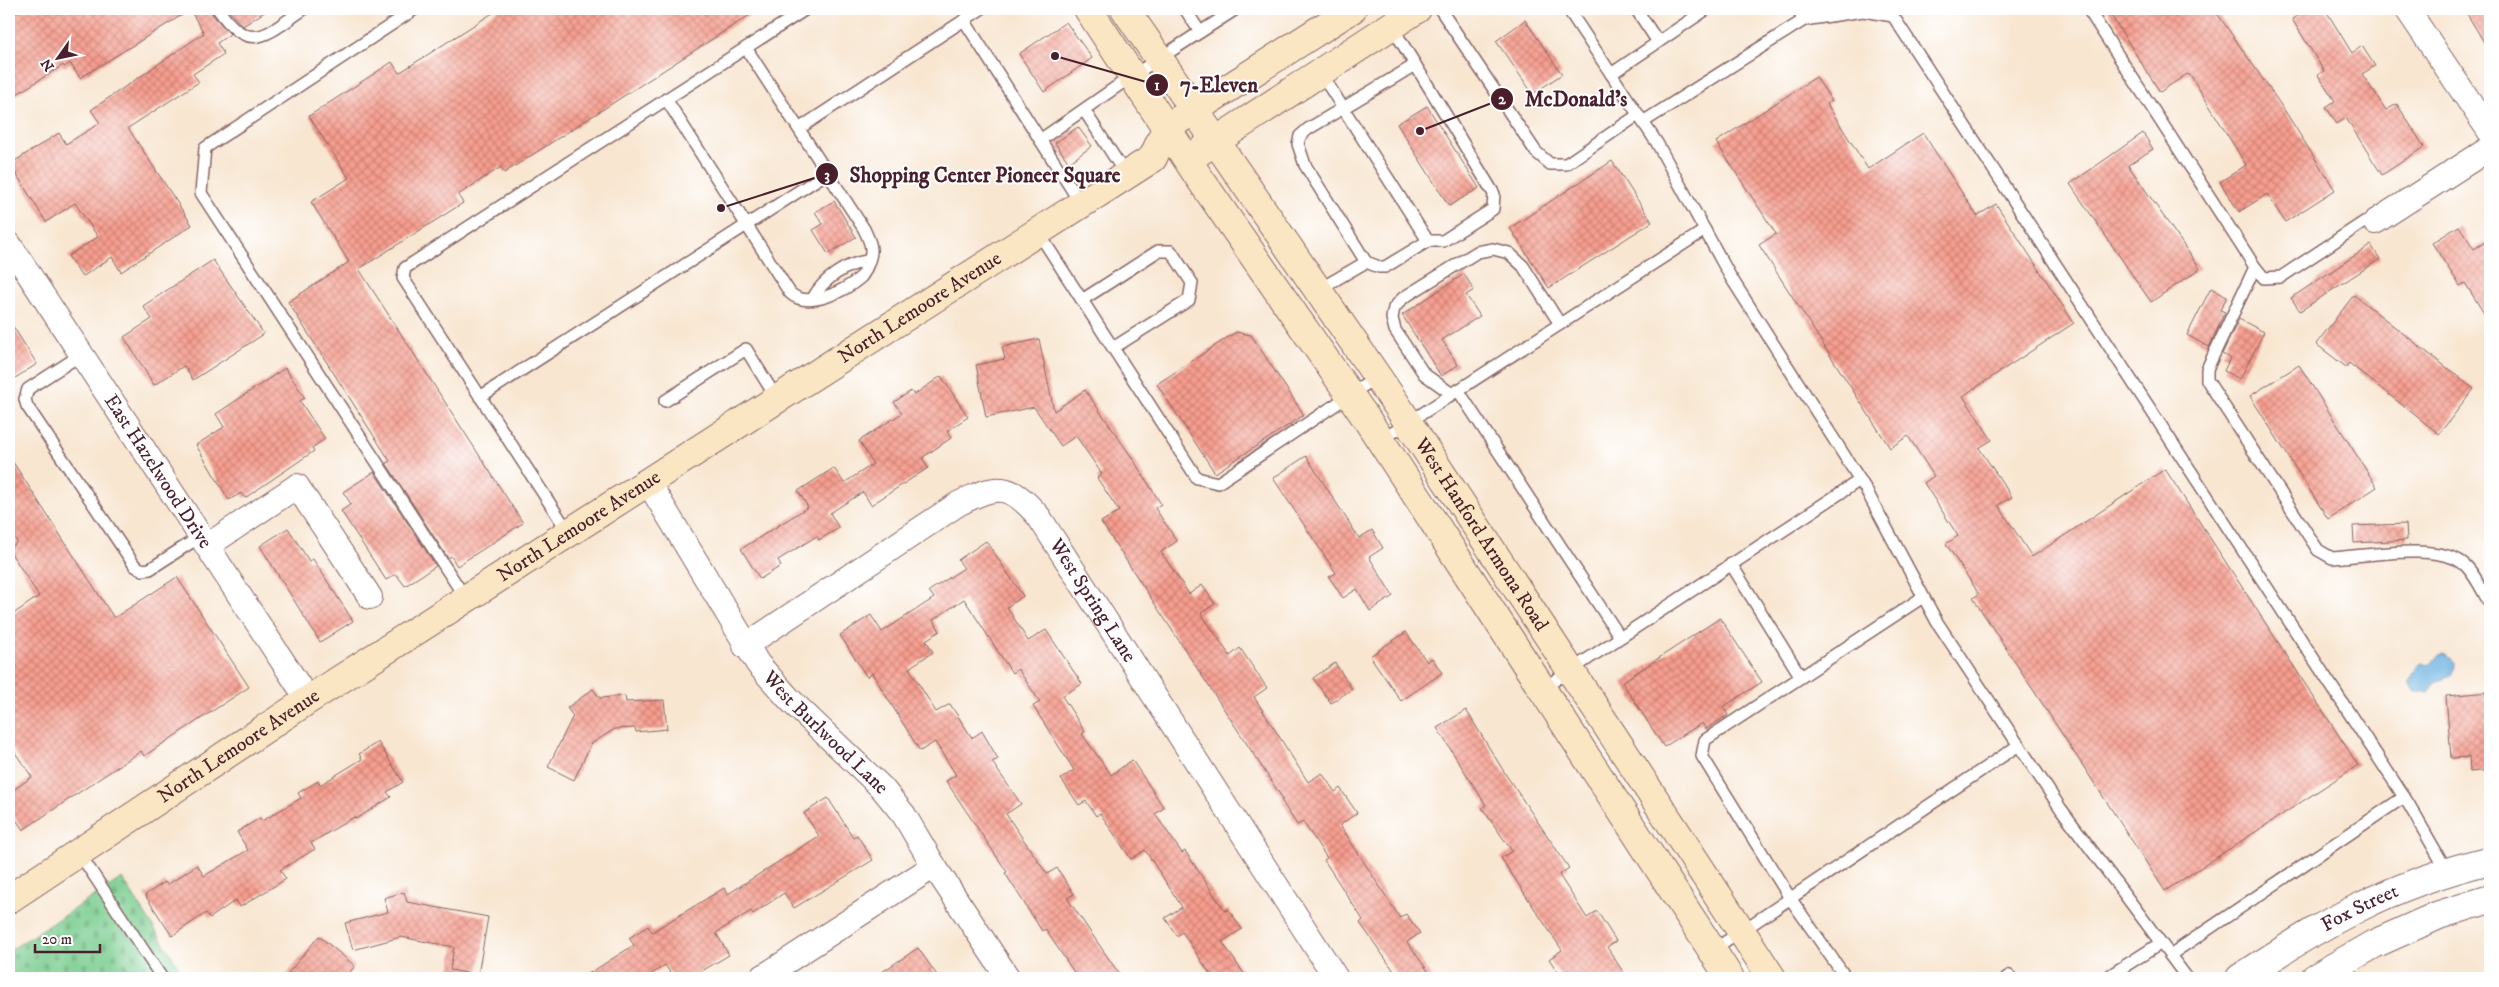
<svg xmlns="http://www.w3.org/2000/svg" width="2499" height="987" viewBox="0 0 2499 987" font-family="'IM FELL DW Pica',serif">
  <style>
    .cemetery { fill: url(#cemetery-stones); stroke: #62765e }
    .water { fill: #6ab0e1; stroke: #5a6886 }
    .building { fill: url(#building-cross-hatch) }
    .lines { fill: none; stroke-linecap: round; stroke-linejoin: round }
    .service-casing { stroke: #876565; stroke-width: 14 }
    .minor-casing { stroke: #876565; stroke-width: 26 }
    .tertiary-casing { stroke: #876565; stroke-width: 30 }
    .secondary-casing { stroke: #876565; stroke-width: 30 }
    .service { stroke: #fff; stroke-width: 11 }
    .minor { stroke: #fff; stroke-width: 24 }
    .tertiary { stroke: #fff; stroke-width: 28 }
    .secondary { stroke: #fbe6c4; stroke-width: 28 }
    .labels { text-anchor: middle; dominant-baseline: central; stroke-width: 4; stroke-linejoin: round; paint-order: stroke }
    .street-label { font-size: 20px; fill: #4a1f2b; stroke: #fff }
    .leader { fill: none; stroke: #4a1f2b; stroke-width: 2 }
    .callout-dot { fill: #4a1f2b; stroke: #fff; stroke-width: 2 }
    .mark-label { font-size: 15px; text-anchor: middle; font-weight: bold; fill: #fff }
    .callout-label { font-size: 21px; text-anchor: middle; font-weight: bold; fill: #4a1f2b; stroke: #fff; stroke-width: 4; stroke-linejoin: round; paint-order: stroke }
  </style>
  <defs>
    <pattern id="cemetery-stones" width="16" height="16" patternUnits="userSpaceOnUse" patternTransform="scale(1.25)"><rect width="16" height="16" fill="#7bce91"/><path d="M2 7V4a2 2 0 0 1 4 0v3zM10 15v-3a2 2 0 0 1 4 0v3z" fill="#6cb07d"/></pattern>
    <pattern id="building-cross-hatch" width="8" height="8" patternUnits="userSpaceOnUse" patternTransform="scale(1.25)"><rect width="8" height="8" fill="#f79e8f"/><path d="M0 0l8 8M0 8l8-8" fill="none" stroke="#ca8075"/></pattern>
  </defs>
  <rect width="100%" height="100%" fill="#fff"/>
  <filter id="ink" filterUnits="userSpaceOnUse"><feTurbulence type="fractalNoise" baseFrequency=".02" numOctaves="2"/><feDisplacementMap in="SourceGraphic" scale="10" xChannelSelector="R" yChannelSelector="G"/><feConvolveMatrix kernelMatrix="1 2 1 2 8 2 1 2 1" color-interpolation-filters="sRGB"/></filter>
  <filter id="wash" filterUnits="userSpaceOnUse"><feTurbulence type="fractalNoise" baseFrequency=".0096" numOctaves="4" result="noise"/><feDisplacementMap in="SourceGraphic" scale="20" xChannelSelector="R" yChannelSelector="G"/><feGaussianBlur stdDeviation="1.12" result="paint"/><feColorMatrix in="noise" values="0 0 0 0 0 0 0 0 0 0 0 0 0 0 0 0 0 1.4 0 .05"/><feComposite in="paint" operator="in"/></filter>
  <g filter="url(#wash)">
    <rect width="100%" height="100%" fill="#f8e6d1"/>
    <!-- cemetery -->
    <polygon class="cemetery" points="122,878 186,978 9,978 9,951"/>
    <!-- water -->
    <path class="water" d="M2445 655 2454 663C2454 677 2448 678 2437 681L2428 692H2415C2407 684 2410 681 2414 673 2417 667 2415 666 2422 662L2429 664 2440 656Z"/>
    <g id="blocks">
      <!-- building -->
      <g class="building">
        <polygon points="23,9 211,9 212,14 230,34 217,43 224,54 193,74 199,82 128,128 192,225 121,272 112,257 82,277 68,256 98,237 75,203 46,222 10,164 59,133 66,144 100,123 91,110 204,33 190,10 80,78 70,63 64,67 63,65 9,99 9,17"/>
        <polygon points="227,9 269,9 243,26"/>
        <polygon points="499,9 759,9 504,173 501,167 458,195 463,203 359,269 523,523 457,566 451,556 448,558 386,463 390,461 288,302 349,262 311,202 349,178 309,116 392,62 399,73"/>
        <polygon points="2107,9 2214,9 2283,108 2335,190 2285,222 2267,194 2239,212 2220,182 2246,165 2191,76 2187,74 2160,92"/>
        <polygon points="2309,9 2325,9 2352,53 2362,46 2375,66 2362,74 2386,110 2397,104 2424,147 2382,175 2346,118 2337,124 2326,107 2335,101 2318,75 2324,71 2292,19"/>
        <polygon points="2464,9 2490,9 2490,52"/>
        <polygon points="1525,20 1562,74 1533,94 1496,41"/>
        <polygon points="1066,22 1092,58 1044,92 1019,54"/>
        <polygon points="1816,77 1832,101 1827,104 1868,169 1923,133 1977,216 1996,204 2074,323 1963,396 1992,440 1979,448 2012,497 1998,505 2032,557 2165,469 2358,765 2165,891 1973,598 1979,594 1946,544 1958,536 1924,483 1934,476 1908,436 1890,448 1759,245 1776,234 1716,142"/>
        <polygon points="1427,106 1479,188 1449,206 1397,124"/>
        <polygon points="1078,127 1092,146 1069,163 1055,143"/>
        <polygon points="2143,133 2153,149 2128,165 2200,269 2151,302 2070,184"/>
        <polygon points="1612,161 1652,222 1549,288 1510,228"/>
        <polygon points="834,201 856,237 828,254 813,230 823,224 815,212"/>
        <polygon points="2459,226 2474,249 2490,239 2490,323 2465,283 2460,286 2432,243"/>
        <polygon points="2371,245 2380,259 2300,311 2291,298"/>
        <polygon points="213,260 264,334 193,380 184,366 154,385 124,337 152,319 143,306"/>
        <polygon points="1464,274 1474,290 1466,295 1480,316 1442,340 1458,365 1441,376 1402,315"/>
        <polygon points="2211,288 2227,297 2220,310 2225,312 2209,347 2187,335"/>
        <polygon points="2354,295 2474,389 2439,434 2349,363 2346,367 2316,344"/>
        <polygon points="2239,319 2264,332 2240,379 2224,371 2230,358 2222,354"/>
        <polygon points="9,320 37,364 9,382"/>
        <polygon points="1236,332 1251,335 1304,415 1215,473 1157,384"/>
        <polygon points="1039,339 1054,411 1085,390 1131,456 1161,504 1155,508 1177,541 1161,552 1189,594 1202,585 1215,604 1201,613 1230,656 1240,648 1267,688 1254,697 1308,782 1322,773 1335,792 1340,788 1357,813 1340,825 1400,918 1406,914 1420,933 1407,942 1433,978 1399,978 1360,923 1363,920 1324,860 1327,858 1303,822 1297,825 1281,800 1283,799 1101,522 1119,511 1097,478 1102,474 1076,436 1061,446 1034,407 986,417 976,365 1005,359 1002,347"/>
        <polygon points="2299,365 2377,487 2328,519 2250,396"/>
        <polygon points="285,368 305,398 300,401 325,439 312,448 314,451 245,498 241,493 229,500 196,445 224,427 216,414"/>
        <polygon points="941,376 968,417 947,431 951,438 922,458 928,468 871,505 863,492 830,513 839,528 819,540 817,536 778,560 781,566 760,579 741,549 808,507 798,491 834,468 844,483 873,464 859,441 902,413 894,402 911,391 914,395"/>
        <polygon points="9,456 114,618 177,577 249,687 144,756 141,751 23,830 9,809 9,793 32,777 9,744 9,617 39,596 9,550 17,542 9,530"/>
        <polygon points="1306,456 1359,538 1372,530 1383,548 1369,557 1393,596 1370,611 1357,589 1343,598 1329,577 1336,573 1273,478"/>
        <polygon points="374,472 436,566 405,586 396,574 386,580 341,511 351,504 343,492"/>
        <polygon points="2406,524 2407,540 2354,543 2353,526"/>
        <polygon points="288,528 309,561 313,559 353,621 320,642 260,546"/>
        <polygon points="986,541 1023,596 1007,607 1028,641 1046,630 1082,684 1062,696 1085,732 1082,734 1111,775 1132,760 1164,808 1155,814 1182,853 1185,851 1225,911 1228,909 1242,929 1222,942 1247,978 1213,978 1182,932 1177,936 1165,918 1182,907 1145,850 1131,859 1100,813 1096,816 1086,801 1079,805 1061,779 1074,770 1033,706 1040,702 1018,669 1012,673 964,599 933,620 940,631 926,640 933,652 909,668 936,712 950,704 972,738 982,731 998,759 992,762 1021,804 1006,814 1047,874 1057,868 1074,894 1067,898 1122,978 1078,978 1045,929 1042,931 1005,873 1007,872 946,781 956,775 935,742 920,751 872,673 867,677 840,635 871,615 882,632 934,598 929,591 964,568 958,560"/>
        <polygon points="1720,618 1762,682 1723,707 1728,715 1706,729 1702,723 1664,747 1622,682"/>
        <polygon points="1406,632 1427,662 1432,658 1442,673 1401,701 1370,656"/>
        <polygon points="1335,663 1352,689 1331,703 1313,678"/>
        <polygon points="593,689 600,698 625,696 626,702 664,700 667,729 636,732 635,728 615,729 591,744 574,780 548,767 573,716 567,708"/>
        <polygon points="2490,692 2490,770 2470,772 2469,757 2451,758 2446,696"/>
        <polygon points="1466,710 1506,775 1569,868 1559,875 1587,918 1597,911 1616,941 1607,947 1627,978 1562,978 1549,959 1562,950 1501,858 1512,851 1482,808 1486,805 1437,728"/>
        <polygon points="378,742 403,782 387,792 391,797 356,819 354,817 311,843 315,849 280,870 286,879 240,907 236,900 210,918 206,913 172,936 145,895 165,882 167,885 197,865 204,876 248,850 237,832 260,818 262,821 301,798 298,793 318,781 320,785 362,759 359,754"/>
        <polygon points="828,798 853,837 857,835 873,860 794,908 784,893 753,914 751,911 716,933 729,955 690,978 674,978 665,965 646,978 582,978 634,945 629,938 648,926 652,932 724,888 728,894 819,836 804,813"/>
        <polygon points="404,892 407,902 488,917 478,975 450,970 454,947 401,937 353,950 345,923 388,912 384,898"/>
        <polygon points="319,936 355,966 345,978 284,978"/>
        <polygon points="918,948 939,978 873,978"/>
      </g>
    </g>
  </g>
  <g filter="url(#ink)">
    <use href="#blocks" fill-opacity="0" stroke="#876565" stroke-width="1"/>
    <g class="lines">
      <!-- service casing -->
      <g class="service-casing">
        <g id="service">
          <path d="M218 9C250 56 267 34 304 9"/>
          <polyline points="415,9 205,148 201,193 466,599"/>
          <polyline points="1185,9 1200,32"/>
          <polyline points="1440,9 1536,152 1550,164 1566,164 1638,115"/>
          <polyline points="1568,9 1657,143 1730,276 1865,488 1937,622 2061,809 2187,978"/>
          <polyline points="1636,9 1658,42"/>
          <polyline points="1797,9 1804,20 1863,11 1893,16 2408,803 2447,871"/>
          <polyline points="2088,9 2255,267 2264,278 2281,277 2364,222 2375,222"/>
          <polyline points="964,20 1081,204"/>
          <polyline points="1391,25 1494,194 1493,209 1443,241 1428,241"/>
          <polyline points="1320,72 1428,241 1385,267 1379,267 1366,262 1305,165 1298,144 1300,136 1308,129 1415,65"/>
          <polyline points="1611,74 1707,9"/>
          <path d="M666 99 790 293C808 310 845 291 861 277 865 273 871 257 871 252 872 244 867 236 864 229L746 48"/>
          <polyline points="1084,110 1126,175"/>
          <polyline points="1643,122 1804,20"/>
          <polyline points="800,128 981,9"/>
          <polyline points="1040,140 1132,76 1236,9"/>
          <polyline points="1038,232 1197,478 1218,483 1377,377"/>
          <path d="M2255 267 2207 369V380L2318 550 2332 558C2366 556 2440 542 2465 565 2475 574 2483 592 2490 604"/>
          <polyline points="1318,290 1366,262"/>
          <path d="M813 298C823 279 846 264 867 261"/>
          <polyline points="1082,300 1158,251 1171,251 1192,283 1189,300 1113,348"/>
          <polyline points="82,354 28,389 25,399 27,406 135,566 143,570 150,569 201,536"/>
          <polyline points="1458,390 1620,637"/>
          <polyline points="1452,394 1424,374 1395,330 1392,318 1394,308 1403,298 1477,252 1493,249 1509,253 1523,266 1560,324"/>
          <polyline points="480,397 827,173"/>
          <polyline points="665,401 746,349 777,399"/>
          <polyline points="1380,441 1705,230"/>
          <polyline points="569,533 403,278 405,268 806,9"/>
          <polyline points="1731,564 1801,677"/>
          <polyline points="1542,689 1860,480"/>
          <polyline points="79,853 162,978"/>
          <polyline points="1712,951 2019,745"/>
          <polyline points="2170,955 2404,797"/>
          <polyline points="1846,978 1790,898 1702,756 1705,740 1923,597"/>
          <polyline points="2006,978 2009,976 2011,978"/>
          <polyline points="2106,978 2161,943"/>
        </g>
      </g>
      <!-- minor casing -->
      <g class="minor-casing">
        <g id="minor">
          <polyline points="2407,9 2490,132"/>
          <polyline points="2375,222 2490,148"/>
          <path id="s1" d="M9 244 308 700"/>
          <path id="s2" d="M648 482 758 664 790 700 882 788 904 815 934 866 1008 978"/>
          <polyline points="207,546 297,486 370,597"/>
          <path id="s3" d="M745 646 958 504C997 484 1009 482 1039 517L1336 978"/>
          <polyline points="761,978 934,866"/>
        </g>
      </g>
      <!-- tertiary casing -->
      <g class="tertiary-casing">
        <g id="tertiary">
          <path id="s4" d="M2240 978C2278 954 2316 928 2358 908 2399 887 2446 871 2490 860"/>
          <polyline points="2315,978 2374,944 2439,915 2490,899"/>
        </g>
      </g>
      <!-- secondary casing -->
      <g class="secondary-casing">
        <g id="secondary">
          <polyline points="1088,9 1198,176 1366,418 1730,978"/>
          <path id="s5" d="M1125 9 1396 404 1772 978"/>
          <polyline points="1199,152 1417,9"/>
          <path id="s6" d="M9 899 308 700 1153 158 1166 128 1352 9"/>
        </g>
      </g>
      <!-- service -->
      <use href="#service" class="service"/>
      <!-- minor -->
      <use href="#minor" class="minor"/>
      <!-- tertiary -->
      <use href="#tertiary" class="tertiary"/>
      <!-- secondary -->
      <use href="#secondary" class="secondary"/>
    </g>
  </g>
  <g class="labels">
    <!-- street labels -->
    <g class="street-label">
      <text stroke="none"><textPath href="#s6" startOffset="1086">North Lemoore Avenue</textPath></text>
      <text stroke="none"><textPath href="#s1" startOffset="272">East Hazelwood Drive</textPath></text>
      <text stroke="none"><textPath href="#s6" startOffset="681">North Lemoore Avenue</textPath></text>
      <text stroke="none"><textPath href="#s5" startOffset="635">West Hanford Armona Road</textPath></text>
      <text stroke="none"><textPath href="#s3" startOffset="449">West Spring Lane</textPath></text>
      <text stroke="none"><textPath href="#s2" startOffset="309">West Burlwood Lane</textPath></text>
      <text stroke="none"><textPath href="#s6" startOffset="276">North Lemoore Avenue</textPath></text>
      <text stroke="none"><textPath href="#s4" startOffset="139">Fox Street</textPath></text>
    </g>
  </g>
  <!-- callouts -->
  <path class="leader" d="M1055 56L1157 85M1420 131L1502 99M721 208L827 174"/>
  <g class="callout-dot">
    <circle cx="1055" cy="56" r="5"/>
    <circle cx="1420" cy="131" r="5"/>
    <circle cx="721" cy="208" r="5"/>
    <circle cx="1157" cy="85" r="12"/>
    <circle cx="1502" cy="99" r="12"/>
    <circle cx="827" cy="174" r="12"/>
  </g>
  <g class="mark-label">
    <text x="1157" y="90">1</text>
    <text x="1502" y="104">2</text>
    <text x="827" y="180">3</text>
  </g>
  <g class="callout-label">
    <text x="1219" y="92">7-Eleven</text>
    <text x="1576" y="106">McDonald's</text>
    <text x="985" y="182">Shopping Center Pioneer Square</text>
  </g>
  <!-- margin -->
  <rect width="2499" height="987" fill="none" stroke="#fff" stroke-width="30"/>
  <!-- north arrow -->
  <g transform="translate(58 58) rotate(237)" stroke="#ffffff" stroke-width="4" paint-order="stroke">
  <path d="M0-4L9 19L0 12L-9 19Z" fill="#4a1f2b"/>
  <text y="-8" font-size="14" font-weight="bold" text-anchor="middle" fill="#4a1f2b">N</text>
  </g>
  <!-- scale -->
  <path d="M35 944v8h65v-8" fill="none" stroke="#4a1f2b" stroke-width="2.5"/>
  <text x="42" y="944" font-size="15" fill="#4a1f2b" stroke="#ffffff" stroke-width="4" paint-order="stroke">20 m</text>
</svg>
